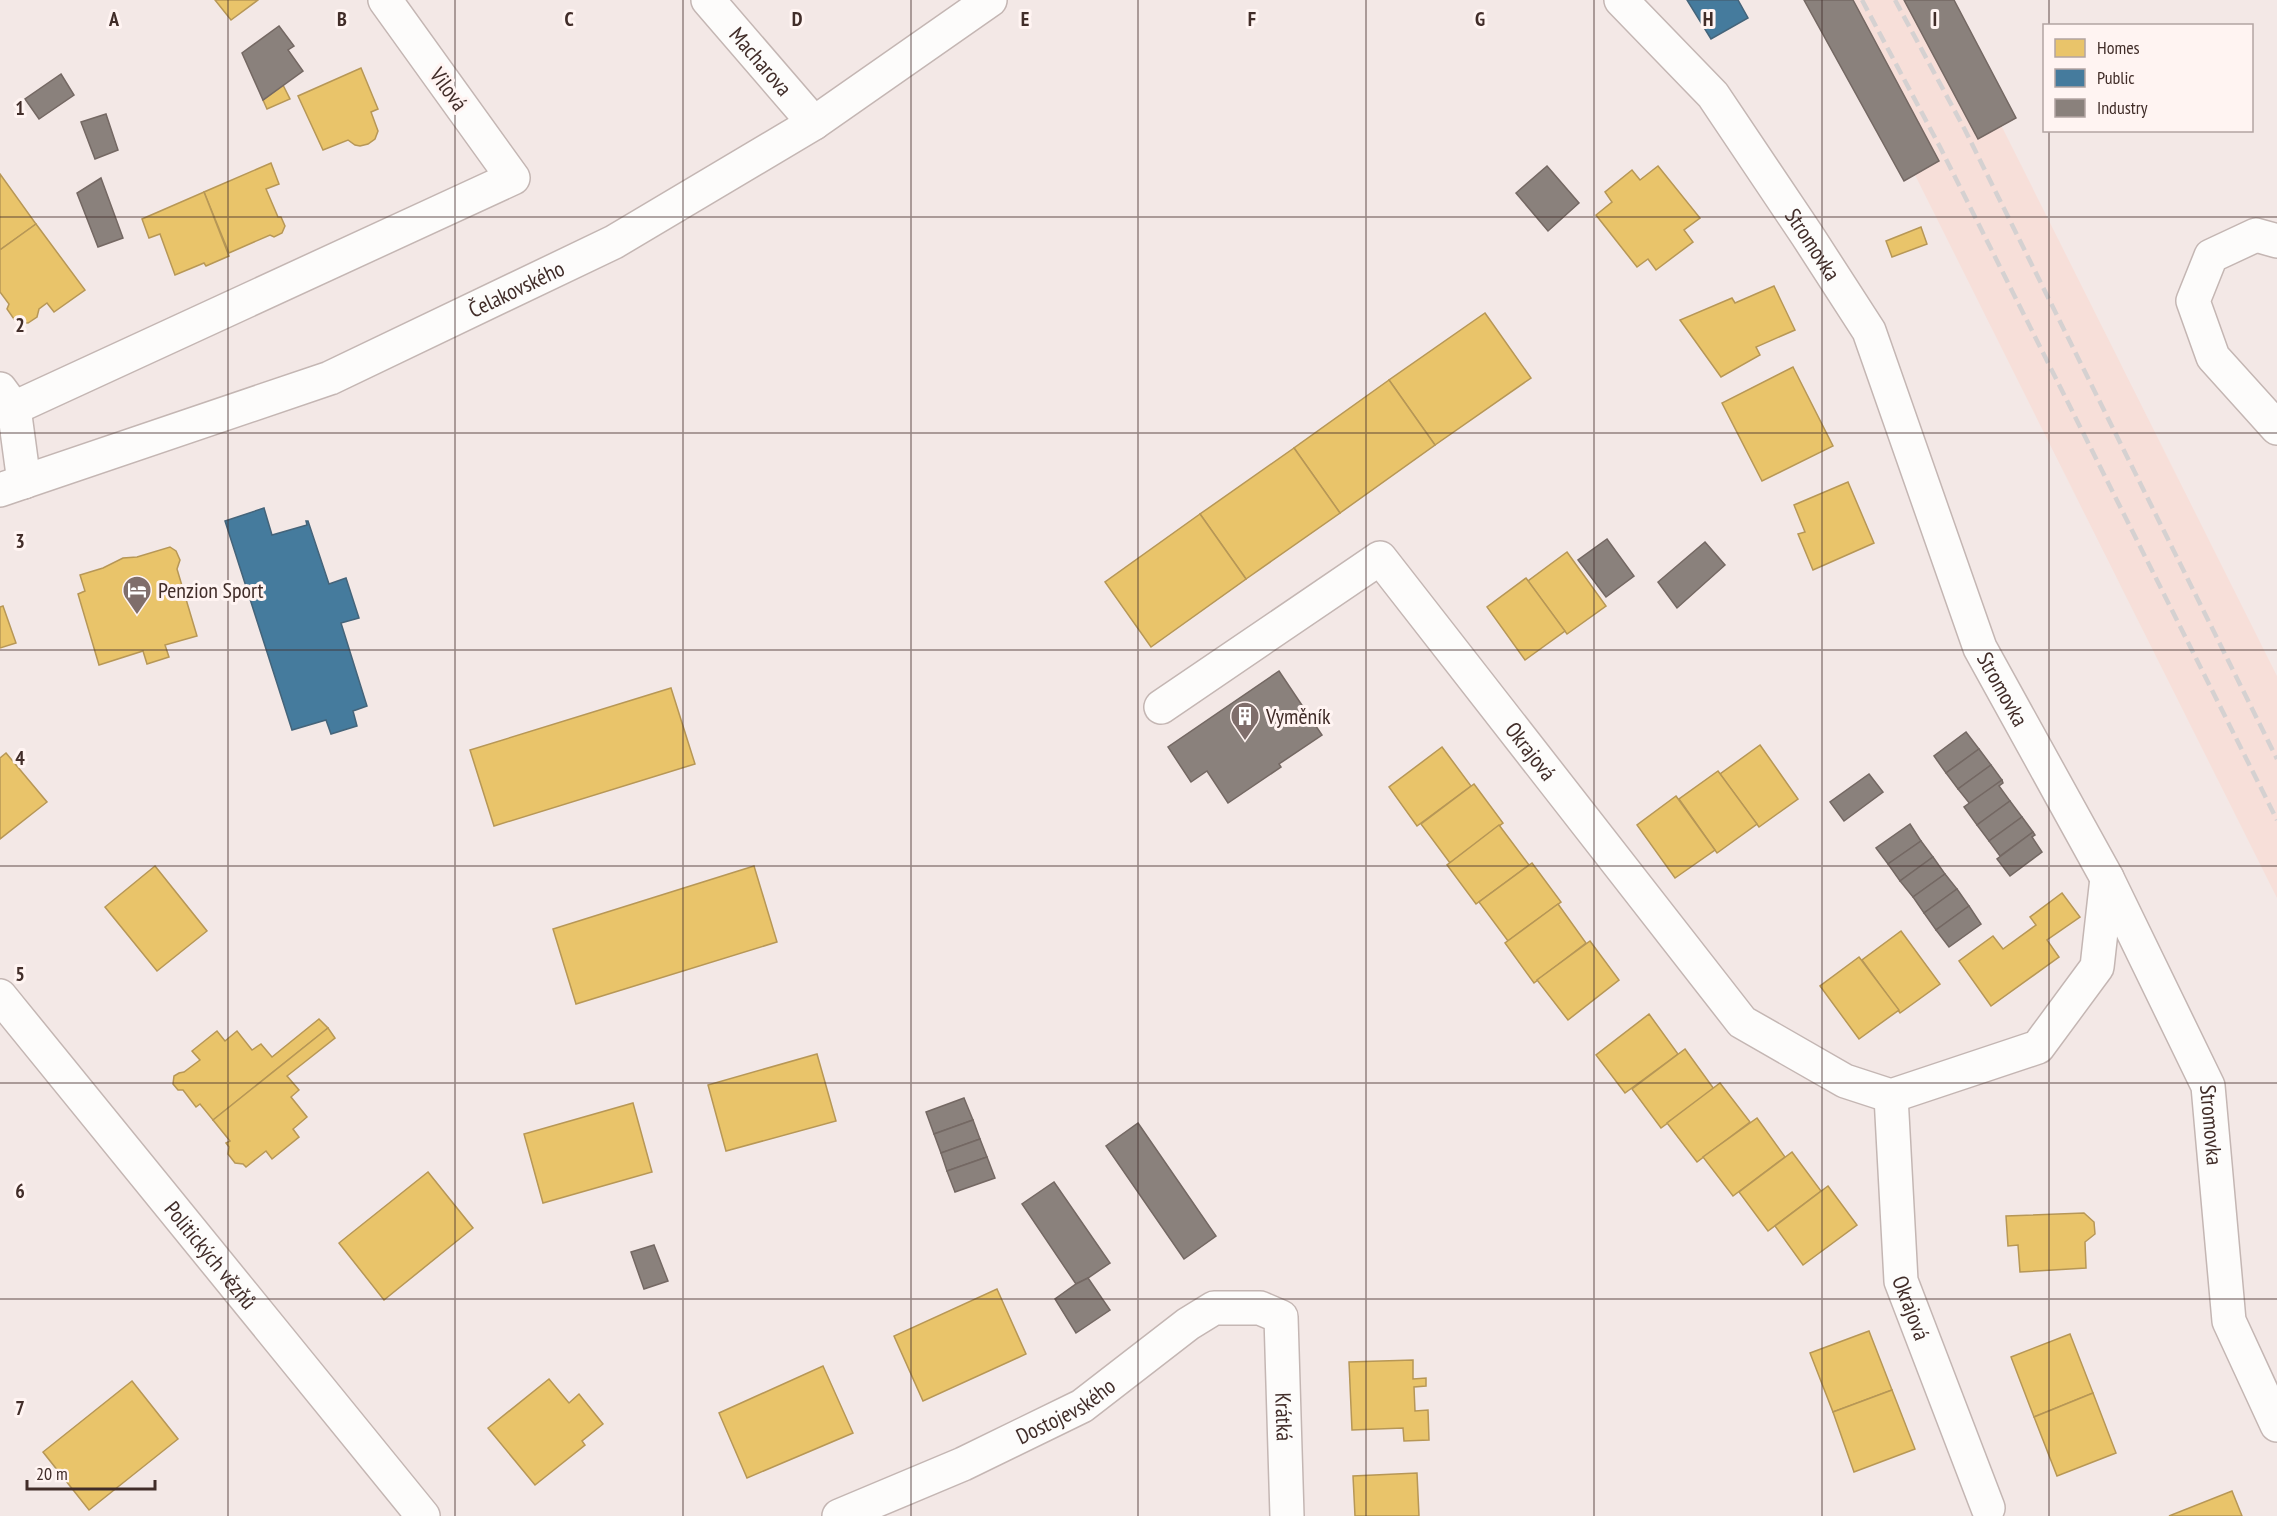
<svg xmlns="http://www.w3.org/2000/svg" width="2277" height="1516" viewBox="0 0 2277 1516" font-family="'PT Sans Narrow',sans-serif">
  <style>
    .built { fill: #f7dfd9 }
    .homes { fill: #e9c46a; stroke: #b79756; stroke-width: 1.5 }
    .public { fill: #457b9d; stroke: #44647a; stroke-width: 1.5 }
    .industry { fill: #8a817c; stroke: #746863; stroke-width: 1.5 }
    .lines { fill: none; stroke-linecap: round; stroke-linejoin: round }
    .minor-casing { stroke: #c4b6b3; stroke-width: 36 }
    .minor { stroke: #fdfcfb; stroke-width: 33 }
    .rail { stroke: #d5d1d1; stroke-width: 4.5; stroke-dasharray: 12 6; stroke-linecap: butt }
    .grid { fill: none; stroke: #412d29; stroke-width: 1.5; stroke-opacity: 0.55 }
    .labels { text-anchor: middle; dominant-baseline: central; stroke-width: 6; stroke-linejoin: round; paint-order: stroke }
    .street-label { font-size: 22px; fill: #412d29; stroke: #fff4f2 }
    .poi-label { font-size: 22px; fill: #412d29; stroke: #fff4f2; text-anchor: start }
    .grid-label { font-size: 20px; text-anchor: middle; font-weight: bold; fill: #412d29; stroke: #fff4f2; stroke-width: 6; stroke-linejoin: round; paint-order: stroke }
  </style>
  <rect width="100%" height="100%" fill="#f3e8e6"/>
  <!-- built -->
  <polygon class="built" points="1823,0 1935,0 1997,117 2277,676 2277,898 1909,163"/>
  <!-- homes -->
  <g class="homes">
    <polygon points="215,0 258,0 231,20"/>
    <polygon points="361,68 378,109 371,112 378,131 375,139 368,144 360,146 355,145 348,140 323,150 298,96"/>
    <polygon points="283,85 290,99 267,109 263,100"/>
    <polygon points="271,163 279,184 266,189 278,217 281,217 285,226 282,233 274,237 270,235 229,253 204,192"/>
    <polygon points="1658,166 1700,218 1684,230 1693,242 1656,270 1648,259 1637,267 1596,215 1612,202 1605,192 1632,170 1640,180"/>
    <polygon points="0,174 36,224 0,250"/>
    <polygon points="204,192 229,256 206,266 204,263 175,275 160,234 149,238 142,219"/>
    <polygon points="36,224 85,290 54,312 47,303 39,309 37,317 28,323 16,322 7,309 9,304 0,292 0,250"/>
    <polygon points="1921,227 1927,244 1892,257 1886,241"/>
    <polygon points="1774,286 1795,330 1756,347 1760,355 1721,377 1680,320 1732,298 1735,303"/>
    <polygon points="1485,313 1531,378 1435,445 1389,380"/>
    <polygon points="1793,367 1833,446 1762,481 1722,403"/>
    <polygon points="1389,380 1435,445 1340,513 1294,448"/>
    <polygon points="1294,448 1340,513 1246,579 1200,514"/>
    <polygon points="1848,482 1874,543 1813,570 1798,534 1805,532 1794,505"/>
    <polygon points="1200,514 1246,579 1151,647 1105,582"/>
    <polygon points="170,547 176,551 180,560 177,569 197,636 165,645 169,657 147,664 143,651 99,665 78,594 85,591 80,575 103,568 123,558 137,557"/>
    <polygon points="1567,552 1606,606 1567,634 1528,581"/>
    <polygon points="1526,578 1565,631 1525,660 1487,607"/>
    <polygon points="3,606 16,643 0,648 0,607"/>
    <polygon points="671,688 695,764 494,826 470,750"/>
    <polygon points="1760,745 1798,799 1759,827 1720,774"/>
    <polygon points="1442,747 1471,786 1417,826 1389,787"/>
    <polygon points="6,753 47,802 0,839 0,758"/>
    <polygon points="1718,771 1757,824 1717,853 1679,799"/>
    <polygon points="1474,784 1503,823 1450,863 1421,824"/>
    <polygon points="1676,796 1715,850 1675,878 1637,825"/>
    <polygon points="1499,825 1529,865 1476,904 1447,865"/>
    <polygon points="1532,863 1561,902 1508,941 1479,902"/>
    <polygon points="155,866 207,931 157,971 105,907"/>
    <polygon points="754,866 777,942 576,1004 553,929"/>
    <polygon points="2062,893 2080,917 2047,940 2059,957 1991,1006 1959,961 1993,936 2003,949 2036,925 2030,917"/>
    <polygon points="1558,904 1586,943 1534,983 1505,943"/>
    <polygon points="1901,931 1940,984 1900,1013 1862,960"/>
    <polygon points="1590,941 1619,980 1568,1020 1537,980"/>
    <polygon points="1859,957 1899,1010 1859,1039 1820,986"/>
    <polygon points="1649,1014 1678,1054 1625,1093 1596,1055"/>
    <polygon points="319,1019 328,1028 213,1120 200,1104 196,1107 183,1090 178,1090 173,1084 174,1076 179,1073 184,1072 200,1060 192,1051 217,1031 225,1041 237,1031 252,1050 261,1044 272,1057"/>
    <polygon points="328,1028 335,1038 287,1076 299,1090 291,1097 307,1117 293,1129 299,1137 272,1159 266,1151 246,1167 243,1164 235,1163 228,1154 229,1147 226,1143 230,1141 213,1120"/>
    <polygon points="1685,1049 1714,1089 1661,1128 1632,1089"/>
    <polygon points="817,1054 836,1121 726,1151 708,1085"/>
    <polygon points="1720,1083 1750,1122 1697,1162 1667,1123"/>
    <polygon points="633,1103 652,1172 543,1203 524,1134"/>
    <polygon points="1757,1118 1785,1157 1733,1196 1703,1157"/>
    <polygon points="1792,1152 1821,1191 1768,1231 1739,1192"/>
    <polygon points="428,1172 473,1228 384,1300 339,1243"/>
    <polygon points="1828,1186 1857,1225 1803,1265 1775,1226"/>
    <polygon points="2084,1213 2094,1222 2095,1234 2085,1242 2086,1268 2020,1272 2018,1245 2008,1246 2006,1216"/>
    <polygon points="997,1289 1026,1354 923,1401 894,1336"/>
    <polygon points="1869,1331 1892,1390 1833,1412 1810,1353"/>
    <polygon points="2070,1334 2093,1393 2034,1417 2011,1357"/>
    <polygon points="1413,1360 1413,1379 1426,1378 1426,1386 1414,1387 1415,1411 1428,1410 1429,1440 1404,1441 1403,1428 1352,1430 1349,1362"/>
    <polygon points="823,1366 853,1433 747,1478 719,1413"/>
    <polygon points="549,1379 569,1403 579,1394 603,1424 582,1441 585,1445 535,1485 488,1428"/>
    <polygon points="132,1381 178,1439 89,1510 43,1452"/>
    <polygon points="1892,1390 1915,1449 1854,1472 1833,1412"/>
    <polygon points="2093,1393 2116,1453 2057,1476 2034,1417"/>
    <polygon points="1417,1473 1419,1516 1355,1516 1353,1476"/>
    <polygon points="2232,1491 2242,1516 2169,1516"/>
  </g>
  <!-- public -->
  <g class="public">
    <polygon points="1687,0 1738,0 1748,18 1711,39"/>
    <polygon points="264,508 272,535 307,525 306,521 308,521 329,584 346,578 359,618 341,623 367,706 353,711 357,726 331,734 326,720 292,730 225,521"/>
  </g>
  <!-- industry -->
  <g class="industry">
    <polygon points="1804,0 1853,0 1939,161 1904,181"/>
    <polygon points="1904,0 1954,0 2016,118 1978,139"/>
    <polygon points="279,26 294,46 288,50 303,71 263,100 242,53"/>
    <polygon points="61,74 74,95 39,119 25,99"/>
    <polygon points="106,114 118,150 95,159 81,122"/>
    <polygon points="1547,166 1579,203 1548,231 1516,193"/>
    <polygon points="101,178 123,238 98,247 77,193"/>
    <polygon points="1607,539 1634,576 1606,597 1578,560"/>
    <polygon points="1705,542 1725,565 1677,608 1658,582"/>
    <polygon points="1279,671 1322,735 1279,764 1281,767 1228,803 1207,771 1191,782 1168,747"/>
    <polygon points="1966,732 1979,749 1946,773 1934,756"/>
    <polygon points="1979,749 1991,765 1958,789 1946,773"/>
    <polygon points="1991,765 2002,780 1970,804 1958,789"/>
    <polygon points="1869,774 1883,792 1844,821 1830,802"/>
    <polygon points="2002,780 2003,783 1999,786 2010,801 1977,825 1964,807"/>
    <polygon points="2010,801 2022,817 1989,841 1977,825"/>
    <polygon points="2022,817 2033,832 2000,856 1989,841"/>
    <polygon points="1910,824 1921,841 1888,864 1876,848"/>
    <polygon points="2033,832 2035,835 2032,837 2042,852 2010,876 1997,859"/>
    <polygon points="1921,841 1933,857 1900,881 1888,864"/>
    <polygon points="1933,857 1945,874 1913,897 1900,881"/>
    <polygon points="1945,874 1957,889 1924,913 1913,897"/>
    <polygon points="1957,889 1969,906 1936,930 1924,913"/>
    <polygon points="1969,906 1981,924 1949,947 1936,930"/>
    <polygon points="964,1098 973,1120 934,1134 926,1112"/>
    <polygon points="973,1120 980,1139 941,1153 934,1134"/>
    <polygon points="1138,1123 1216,1236 1184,1259 1106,1146"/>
    <polygon points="980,1139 987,1157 947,1171 941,1153"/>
    <polygon points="987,1157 995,1178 955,1192 947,1171"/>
    <polygon points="1054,1182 1110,1263 1088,1278 1076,1284 1022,1204"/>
    <polygon points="654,1245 668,1281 644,1289 631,1252"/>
    <polygon points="1088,1278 1110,1310 1076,1333 1055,1299 1076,1284"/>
  </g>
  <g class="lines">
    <!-- minor casing -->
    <g class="minor-casing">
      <g id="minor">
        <path id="s1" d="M708 0 814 123"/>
        <path id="s2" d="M1621 0 1713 95 1807 235 1869 331 1980 648 2107 878 2208 1086 2229 1321 2277 1425"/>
        <polyline points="2277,241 2256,235 2211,256 2193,301 2213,357 2277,428"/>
        <polyline points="0,389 14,408 24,482"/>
        <polyline points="14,408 513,178 385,0"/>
        <path id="s3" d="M0 490 330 378 614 242 814 123 990 0"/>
        <path id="s4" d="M1161 707 1380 558 1742 1022 1845 1081 1891 1096 2038 1047 2097 967 2107 878"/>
        <path id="s5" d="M0 996 423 1516"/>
        <path id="s6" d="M1891 1096 1901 1281 1988 1508"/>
        <path id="s7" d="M839 1516 963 1464 1082 1406 1188 1324 1214 1308H1260L1281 1317 1287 1516"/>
      </g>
    </g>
    <!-- minor -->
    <use href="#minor" class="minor"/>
    <!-- rail -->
    <g class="rail">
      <polyline points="1862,0 1940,147 2277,820"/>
      <polyline points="1895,0 1965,130 2277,759"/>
    </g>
  </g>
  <!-- grid -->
  <path class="grid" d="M228 0V1516M455 0V1516M683 0V1516M911 0V1516M1138 0V1516M1366 0V1516M1594 0V1516M1822 0V1516M2049 0V26M2049 130V1516M0 217H2277M0 433H2277M0 650H2277M0 866H2277M0 1083H2277M0 1299H2277"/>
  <!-- icons -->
  <defs>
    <g id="hotel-pin" transform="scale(1.5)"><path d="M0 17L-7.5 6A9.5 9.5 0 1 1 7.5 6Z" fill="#7f6e6b" stroke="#fff4f2"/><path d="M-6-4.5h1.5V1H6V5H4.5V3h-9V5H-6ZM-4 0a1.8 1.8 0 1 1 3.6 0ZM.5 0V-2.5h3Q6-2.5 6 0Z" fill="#fff"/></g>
    <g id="building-pin" transform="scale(1.5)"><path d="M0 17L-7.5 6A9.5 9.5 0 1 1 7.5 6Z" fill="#7f6e6b" stroke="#fff4f2"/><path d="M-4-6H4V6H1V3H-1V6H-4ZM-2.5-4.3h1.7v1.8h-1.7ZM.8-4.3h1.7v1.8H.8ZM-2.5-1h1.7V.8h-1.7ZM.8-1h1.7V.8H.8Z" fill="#fff"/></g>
  </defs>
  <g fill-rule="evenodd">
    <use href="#hotel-pin" x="137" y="590"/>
    <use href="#building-pin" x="1245" y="716"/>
  </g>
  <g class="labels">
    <!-- street labels -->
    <g class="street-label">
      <text stroke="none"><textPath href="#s1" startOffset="81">Macharova</textPath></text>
      <text transform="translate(449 89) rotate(54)">Vilová</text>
      <text stroke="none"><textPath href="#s2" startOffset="312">Stromovka</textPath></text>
      <text stroke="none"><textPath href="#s3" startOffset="555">Čelakovského</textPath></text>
      <text stroke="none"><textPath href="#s2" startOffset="798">Stromovka</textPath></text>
      <text stroke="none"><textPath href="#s4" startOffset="510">Okrajová</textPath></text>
      <text stroke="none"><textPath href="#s2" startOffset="1284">Stromovka</textPath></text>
      <text stroke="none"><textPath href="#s5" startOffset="334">Politických vězňů</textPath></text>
      <text stroke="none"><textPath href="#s6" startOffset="214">Okrajová</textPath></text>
      <text stroke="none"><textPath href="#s7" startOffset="250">Dostojevského</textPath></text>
      <text stroke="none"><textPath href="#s7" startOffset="600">Krátká</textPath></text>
    </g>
    <!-- poi labels -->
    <g class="poi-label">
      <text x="158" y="590">Penzion Sport</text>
      <text x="1266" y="716">Vyměník</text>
    </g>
  </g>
  <g class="grid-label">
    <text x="114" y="26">A</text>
    <text x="342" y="26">B</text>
    <text x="569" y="26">C</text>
    <text x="797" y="26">D</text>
    <text x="1025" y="26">E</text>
    <text x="1252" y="26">F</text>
    <text x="1480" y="26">G</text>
    <text x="1708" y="26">H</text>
    <text x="1935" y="26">I</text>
    <text x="20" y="115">1</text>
    <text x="20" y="332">2</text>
    <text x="20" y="548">3</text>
    <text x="20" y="765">4</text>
    <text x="20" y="981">5</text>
    <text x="20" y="1198">6</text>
    <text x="20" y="1415">7</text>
  </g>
  <!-- legend -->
  <rect x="2043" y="24" width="210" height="108" fill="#fff4f2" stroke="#b3a4a2" stroke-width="1.5"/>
  <rect x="2055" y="39" width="30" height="18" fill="#e9c46a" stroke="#b3a4a2" stroke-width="1.5"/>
  <text x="2097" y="54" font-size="18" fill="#412d29">Homes</text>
  <rect x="2055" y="69" width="30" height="18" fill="#457b9d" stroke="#b3a4a2" stroke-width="1.5"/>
  <text x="2097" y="84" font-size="18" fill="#412d29">Public</text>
  <rect x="2055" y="99" width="30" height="18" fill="#8a817c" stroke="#b3a4a2" stroke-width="1.5"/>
  <text x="2097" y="114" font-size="18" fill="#412d29">Industry</text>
  <!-- scale -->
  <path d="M27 1480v9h128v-9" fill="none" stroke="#412d29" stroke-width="3"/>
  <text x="36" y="1480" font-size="18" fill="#412d29" stroke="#fff4f2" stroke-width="4.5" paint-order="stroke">20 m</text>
</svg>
